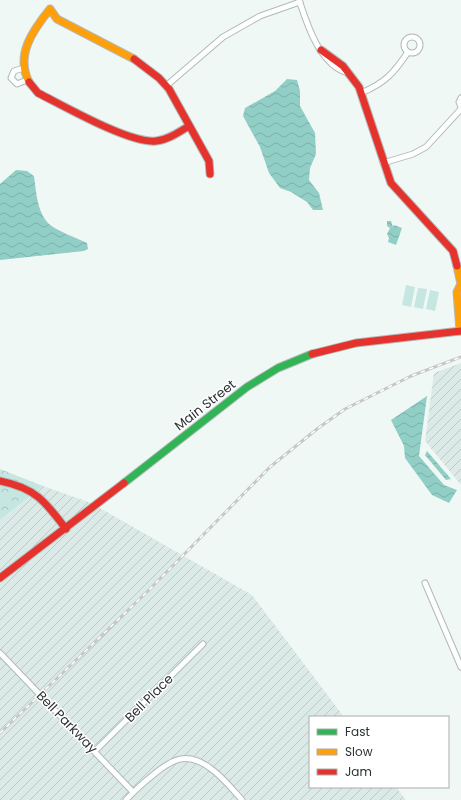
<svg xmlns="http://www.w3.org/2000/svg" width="461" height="800" viewBox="0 0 461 800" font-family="Poppins,sans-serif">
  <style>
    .industrial { fill: url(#industrial-furrows) }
    .green { fill: #c5e6e1 }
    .park { fill: url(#park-crowns) }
    .water { fill: url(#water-waves) }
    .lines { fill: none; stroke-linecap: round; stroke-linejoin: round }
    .street-casing { stroke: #b3b9b7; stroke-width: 7 }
    .fast-casing { stroke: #b3b9b7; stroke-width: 9 }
    .slow-casing { stroke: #b3b9b7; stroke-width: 9 }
    .jam-casing { stroke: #b3b9b7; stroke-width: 9 }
    .street { stroke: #fdfefe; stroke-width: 5 }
    .fast { stroke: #30b455; stroke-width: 7 }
    .slow { stroke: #ff9f0a; stroke-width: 7 }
    .jam { stroke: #e5322d; stroke-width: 7 }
    .rail-casing { stroke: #c6c8c7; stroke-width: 3 }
    .rail { stroke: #fff; stroke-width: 1.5; stroke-dasharray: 4.5; stroke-linecap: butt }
    .labels { text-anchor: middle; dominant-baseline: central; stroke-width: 3; stroke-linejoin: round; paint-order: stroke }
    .street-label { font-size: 13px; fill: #2c3131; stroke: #fff }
  </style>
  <defs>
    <pattern id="industrial-furrows" width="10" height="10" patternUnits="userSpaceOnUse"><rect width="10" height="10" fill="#dbeae7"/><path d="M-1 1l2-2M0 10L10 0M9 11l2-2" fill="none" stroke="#bcc9c7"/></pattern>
    <pattern id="park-crowns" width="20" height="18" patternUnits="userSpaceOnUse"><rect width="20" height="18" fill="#c5e6e1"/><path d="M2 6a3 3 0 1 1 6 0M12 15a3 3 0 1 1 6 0" fill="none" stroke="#a9c6c2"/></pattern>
    <pattern id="water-waves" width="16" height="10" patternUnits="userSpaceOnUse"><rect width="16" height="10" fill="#91cec6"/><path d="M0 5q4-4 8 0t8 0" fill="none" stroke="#7db1ab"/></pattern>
  </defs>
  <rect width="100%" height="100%" fill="#f0f8f6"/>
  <!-- industrial -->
  <g class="industrial">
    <polygon points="461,363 461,485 425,441 434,373"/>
    <polygon points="43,486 91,503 252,595 344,717 310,717 310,787 396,787 406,800 0,800 0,520"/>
  </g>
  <!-- green -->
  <g class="green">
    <polygon points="406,285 415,287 411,307 402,305"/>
    <polygon points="418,288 427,289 423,309 414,307"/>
    <polygon points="430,290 439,292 435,311 426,309"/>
  </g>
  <!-- park -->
  <polygon class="park" points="0,469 43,486 0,520"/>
  <!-- water -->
  <g class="water">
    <polygon points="287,79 297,80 300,91 300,106 315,133 316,154 310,168 309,180 319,193 323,210 313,210 307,202 291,192 280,188 269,173 260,147 243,116 245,108 275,91"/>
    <path d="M16 170 27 171 34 176C36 191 37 210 47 222 54 230 77 238 87 243L88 249 84 251 0 260V184Z"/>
    <polygon points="387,221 391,221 393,227 394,225 402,228 396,245 388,242 389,238 387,234 390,228 387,226"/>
    <polygon points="427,396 419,456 444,485 457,490 449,503 432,495 405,458 404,446 391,420"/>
    <polygon points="427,451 451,479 446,480 425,455"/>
  </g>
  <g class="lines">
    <!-- street casing -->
    <g class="street-casing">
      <g id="street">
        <path d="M299 0C307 24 320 66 348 73"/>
        <circle cx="412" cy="45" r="8"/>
        <polyline points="24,68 14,71 11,78 17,84 27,80"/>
        <polyline points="166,86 223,37 260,16 300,2"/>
        <path d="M361 93C385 83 394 73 408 52"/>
        <polyline points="461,98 459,102 461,107"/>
        <polyline points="383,163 413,154 426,147 461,109"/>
        <polyline points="425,583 461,667"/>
        <polyline points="0,653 133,792"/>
        <polyline points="95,751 203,644"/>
        <path d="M126 800C134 791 143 783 153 775 172 759 187 751 210 768 222 776 232 789 242 800"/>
      </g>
    </g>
    <!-- fast casing -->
    <g class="fast-casing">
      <polyline id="fast" points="124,483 247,387 278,368 312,354"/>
    </g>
    <!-- slow casing -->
    <g class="slow-casing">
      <g id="slow">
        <path d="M29 82C15 55 33 30 50 9L57 19 134 59"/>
        <polyline points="457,266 461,284 457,292 460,331"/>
      </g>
    </g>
    <!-- jam casing -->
    <g class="jam-casing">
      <g id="jam">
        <polyline points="321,50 343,66 359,87 391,183 453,251 457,266"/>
        <polyline points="134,59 159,78 169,89 209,161 210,174"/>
        <path d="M29 82 38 93C64 106 130 144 156 141 168 140 179 132 189 126"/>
        <polyline points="312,354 356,343 461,331"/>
        <path d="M0 481C35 488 45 501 66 529"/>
        <polyline points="0,578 124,483"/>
      </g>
    </g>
    <!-- street -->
    <use href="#street" class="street"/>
    <!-- fast -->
    <use href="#fast" class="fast"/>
    <!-- slow -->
    <use href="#slow" class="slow"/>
    <!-- jam -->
    <use href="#jam" class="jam"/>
    <!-- rail casing -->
    <g class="rail-casing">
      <polyline id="rail" points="0,733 148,591 270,467 317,429 345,409 411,376 461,357"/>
    </g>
    <!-- rail -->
    <use href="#rail" class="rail"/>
  </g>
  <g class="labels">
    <!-- street labels -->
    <g class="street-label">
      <text transform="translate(205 405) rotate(-38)">Main Street</text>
      <text transform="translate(149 698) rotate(-45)">Bell Place</text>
      <text transform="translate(67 722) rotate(46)">Bell Parkway</text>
    </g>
  </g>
  <!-- legend -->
  <rect x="309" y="716" width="140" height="72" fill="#ffffff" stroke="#abadad"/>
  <rect x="317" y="729" width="20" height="6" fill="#30b455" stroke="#abadad"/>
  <text x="345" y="736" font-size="12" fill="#2c3131">Fast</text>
  <rect x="317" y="749" width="20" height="6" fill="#ff9f0a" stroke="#abadad"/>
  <text x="345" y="756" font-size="12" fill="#2c3131">Slow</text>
  <rect x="317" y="769" width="20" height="6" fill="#e5322d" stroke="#abadad"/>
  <text x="345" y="776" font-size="12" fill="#2c3131">Jam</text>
</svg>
